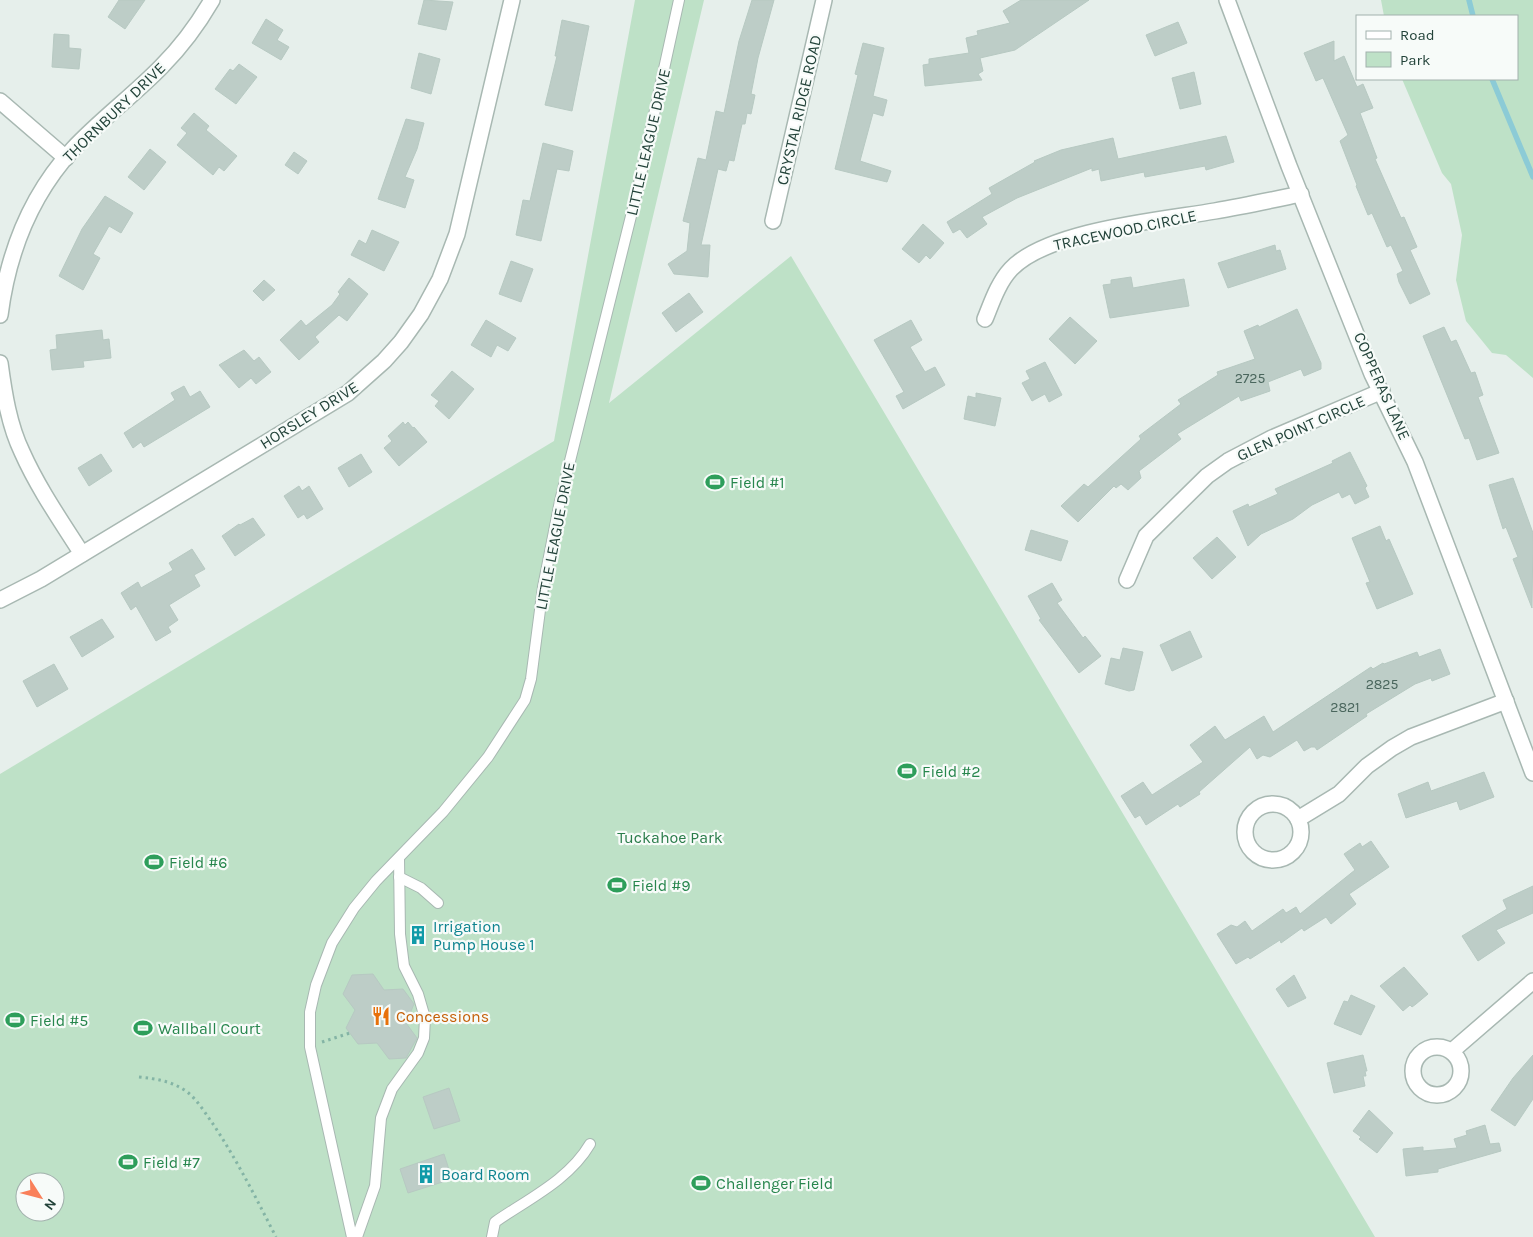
<svg xmlns="http://www.w3.org/2000/svg" width="1533" height="1237" viewBox="0 0 1533 1237" font-family="Karla,sans-serif">
  <style>
    .green { fill: #bee1c7; fill-rule: evenodd }
    .lines { fill: none; stroke-linecap: round; stroke-linejoin: round }
    .stream { stroke: #8ccbd6; stroke-width: 5.5 }
    .building { fill: #bdcdc7; stroke: #b7c9c2 }
    .service-casing { stroke: #a8b8b2; stroke-width: 12 }
    .minor-casing { stroke: #a8b8b2; stroke-width: 18 }
    .tertiary-casing { stroke: #a8b8b2; stroke-width: 18 }
    .path { stroke: #84b4a5; stroke-width: 3; stroke-dasharray: 2.5 4; stroke-linecap: butt }
    .service { stroke: #fff; stroke-width: 10 }
    .minor { stroke: #fff; stroke-width: 15 }
    .tertiary { stroke: #fff; stroke-width: 15 }
    .labels { text-anchor: middle; dominant-baseline: central; stroke-width: 4.5; stroke-linejoin: round; paint-order: stroke }
    .number-label { font-size: 14px; fill: #4a665d }
    .street-label { font-size: 16px; fill: #23433a; stroke: #f7fbf9 }
    .leisure-label { font-size: 16px; fill: #27864d; stroke: #f7fbf9; text-anchor: start }
    .park-label { font-size: 16px; fill: #2a7c4a; stroke: #f7fbf9 }
    .culture-label { font-size: 16px; fill: #0d838f; stroke: #f7fbf9; text-anchor: start }
    .food-label { font-size: 16px; fill: #c56008; stroke: #f7fbf9; text-anchor: start }
  </style>
  <rect width="100%" height="100%" fill="#e6efeb"/>
  <!-- green -->
  <g class="green">
    <path d="M635 0H704L609 403 791 256 1375 1237H0V774L554 441ZM25 1182H55V1212H25Z"/>
    <polygon points="1381,0 1533,0 1533,378 1506,355 1492,353 1466,321 1456,280 1462,235 1451,184 1442,173 1402,79 1517,79 1517,16 1384,16"/>
  </g>
  <g class="lines">
    <!-- stream -->
    <g class="stream">
      <polyline points="1469,0 1473,16"/>
      <polyline points="1492,79 1533,177"/>
    </g>
  </g>
  <!-- building -->
  <g class="building">
    <polygon points="119,0 145,0 125,29 108,17"/>
    <polygon points="424,0 453,2 446,30 418,24"/>
    <polygon points="752,0 774,0 758,58 751,94 755,95 751,114 747,113 745,124 742,124 734,161 729,160 726,171 718,169 701,245 710,245 708,277 674,274 668,264 687,251 690,223 683,221 698,158 706,160 716,111 724,113 739,41"/>
    <polygon points="1021,0 1089,0 1015,50 980,58 983,71 978,74 982,80 925,86 923,65 929,64 929,59 969,53 966,38 978,35 977,31 1010,23 1003,11"/>
    <polygon points="266,19 283,30 277,40 289,47 281,60 252,43"/>
    <polygon points="562,20 589,26 572,111 545,105 557,56 555,56"/>
    <polygon points="1178,22 1187,43 1155,56 1146,35"/>
    <polygon points="54,34 69,35 69,48 81,49 79,69 52,67"/>
    <polygon points="1334,41 1334,61 1344,56 1357,87 1363,84 1373,108 1360,113 1377,158 1375,159 1401,218 1404,217 1417,247 1410,250 1430,294 1410,304 1399,282 1397,274 1403,271 1391,245 1387,247 1372,213 1368,215 1356,186 1357,185 1340,141 1348,135 1323,78 1316,81 1304,53"/>
    <polygon points="863,43 884,48 873,96 887,100 883,116 873,113 860,161 891,171 887,182 835,169 858,75 855,74"/>
    <polygon points="419,53 440,59 431,94 411,88"/>
    <polygon points="239,64 257,77 236,104 215,89 230,69 233,71"/>
    <polygon points="1194,72 1201,104 1180,109 1172,78"/>
    <polygon points="194,113 209,126 206,130 237,156 224,171 219,167 213,175 177,145 187,133 181,128"/>
    <polygon points="406,119 424,123 417,149 405,177 414,180 405,208 378,199"/>
    <polygon points="1226,136 1234,162 1206,170 1205,166 1145,177 1144,172 1101,181 1099,169 1092,171 1092,168 1017,198 982,217 987,224 967,238 960,229 953,233 947,222 992,194 989,188 1035,162 1034,161 1061,150 1113,138 1118,159"/>
    <polygon points="543,143 573,151 569,171 557,169 541,241 516,235 523,200 530,201"/>
    <polygon points="150,149 166,162 144,190 128,177"/>
    <polygon points="294,152 307,161 298,174 285,165"/>
    <polygon points="105,196 133,213 121,233 109,226 93,254 100,258 83,290 59,276 82,229"/>
    <polygon points="923,224 944,243 930,259 926,255 919,263 902,249"/>
    <polygon points="372,230 399,242 384,271 351,255 359,240 366,244"/>
    <polygon points="1275,245 1276,251 1280,250 1286,269 1228,288 1218,263"/>
    <polygon points="511,261 533,269 521,302 499,294"/>
    <polygon points="1131,277 1133,288 1184,279 1189,306 1110,318 1103,285 1111,284 1111,280"/>
    <polygon points="349,278 368,294 347,321 339,315 315,337 319,342 299,360 280,340 301,320 306,326 332,305 340,294 338,292"/>
    <polygon points="264,280 275,290 263,301 253,291"/>
    <polygon points="689,293 703,312 676,332 662,313"/>
    <polygon points="1297,309 1321,363 1321,369 1304,376 1301,369 1268,382 1270,391 1241,401 1239,396 1177,434 1181,439 1139,471 1141,478 1128,490 1121,484 1116,488 1114,486 1078,522 1061,506 1084,484 1088,487 1141,439 1139,436 1181,404 1178,400 1218,375 1217,372 1255,359 1244,331 1258,325 1259,327"/>
    <polygon points="1070,317 1097,341 1075,364 1049,339"/>
    <polygon points="486,320 516,338 508,351 497,345 491,357 471,345"/>
    <polygon points="911,320 922,340 910,347 925,372 935,367 945,385 903,409 896,396 904,392 874,340"/>
    <polygon points="1444,327 1451,342 1456,340 1471,373 1475,372 1483,395 1478,397 1499,453 1477,460 1469,438 1465,439 1423,336"/>
    <polygon points="102,330 103,340 109,339 111,358 83,361 84,367 52,370 50,350 57,349 56,335"/>
    <polygon points="244,350 254,361 259,357 271,372 256,384 251,378 239,388 219,365"/>
    <polygon points="1045,362 1062,395 1049,402 1045,394 1032,401 1022,383 1030,379 1026,371"/>
    <polygon points="452,371 474,389 449,419 435,406 439,401 431,395"/>
    <polygon points="184,386 190,397 200,391 210,407 144,447 141,442 133,448 124,433 175,400 171,393"/>
    <polygon points="976,393 1001,398 995,426 964,419 968,396 976,398"/>
    <polygon points="403,422 405,425 408,422 413,428 414,427 427,442 399,466 384,448 392,441 388,436"/>
    <polygon points="1350,452 1367,486 1365,488 1369,497 1355,504 1350,494 1342,498 1339,492 1312,505 1293,519 1261,534 1248,546 1233,511 1248,504 1249,507 1278,494 1275,489 1333,463 1332,461"/>
    <polygon points="101,454 112,471 89,486 78,468"/>
    <polygon points="361,454 372,472 349,487 338,468"/>
    <polygon points="1513,478 1533,533 1532,608 1513,559 1518,557 1506,527 1503,529 1489,485"/>
    <polygon points="299,486 302,491 309,486 323,509 307,519 304,514 298,518 284,496"/>
    <polygon points="253,518 265,535 235,556 222,536 239,524 240,525"/>
    <polygon points="1380,526 1386,541 1389,539 1413,594 1377,609 1366,583 1370,582 1352,538"/>
    <polygon points="1031,530 1068,541 1061,561 1025,550"/>
    <polygon points="1217,537 1236,557 1212,579 1193,558"/>
    <polygon points="192,549 205,569 194,575 200,586 169,605 178,620 168,627 171,632 156,641 136,606 131,610 121,593 138,582 141,588 173,570 169,563"/>
    <polygon points="1052,583 1062,600 1057,603 1083,638 1085,636 1101,656 1079,673 1039,620 1041,619 1028,596"/>
    <polygon points="102,619 114,637 82,657 70,637"/>
    <polygon points="1190,631 1202,657 1172,671 1160,645"/>
    <polygon points="1123,648 1143,652 1134,690 1129,691 1105,684 1111,658 1120,660"/>
    <polygon points="1440,649 1450,674 1432,681 1431,678 1415,684 1366,714 1367,716 1317,750 1315,747 1311,747 1304,751 1297,740 1270,757 1263,755 1257,759 1250,747 1199,792 1200,794 1180,807 1178,804 1146,825 1140,815 1135,818 1121,796 1143,782 1152,795 1203,762 1190,745 1215,726 1225,740 1264,716 1273,732 1371,667 1373,669 1383,663 1384,664 1417,652 1419,657"/>
    <polygon points="54,664 68,689 37,707 23,681"/>
    <polygon points="1484,772 1494,797 1460,810 1457,801 1406,818 1398,794 1428,782 1431,791"/>
    <polygon points="1371,841 1389,867 1349,894 1356,904 1331,924 1326,917 1304,931 1302,928 1281,943 1280,940 1250,959 1248,957 1236,964 1217,934 1231,925 1237,927 1245,921 1252,931 1283,909 1286,913 1296,907 1300,914 1355,870 1344,854 1360,843 1362,847"/>
    <polygon points="1533,886 1533,913 1496,930 1505,943 1478,961 1462,936 1507,909 1503,900"/>
    <polygon points="1404,967 1428,994 1416,1004 1412,1007 1410,1005 1403,1011 1380,986"/>
    <polygon points="373,974 384,990 403,989 414,1004 406,1023 417,1038 406,1058 389,1059 377,1043 358,1044 346,1028 355,1010 343,994 352,975"/>
    <polygon points="1294,975 1306,998 1288,1007 1276,989"/>
    <polygon points="1351,995 1375,1006 1361,1035 1334,1024 1344,1001 1348,1002"/>
    <polygon points="1363,1055 1367,1071 1365,1071 1366,1076 1363,1076 1365,1086 1334,1093 1327,1063"/>
    <polygon points="1533,1055 1533,1099 1515,1126 1491,1110 1513,1078"/>
    <polygon points="449,1088 460,1121 434,1129 423,1097"/>
    <polygon points="1369,1110 1393,1133 1377,1153 1359,1139 1361,1137 1353,1131"/>
    <polygon points="1485,1125 1490,1144 1499,1143 1501,1151 1438,1169 1438,1172 1406,1176 1403,1149 1423,1147 1423,1151 1457,1148 1454,1139 1467,1135 1466,1131"/>
    <polygon points="444,1154 452,1179 408,1193 400,1169"/>
  </g>
  <g class="lines">
    <!-- service casing -->
    <g class="service-casing">
      <g id="service">
        <polyline points="399,877 421,888 438,903"/>
        <polyline points="352,1237 310,1047 310,1012 316,985 332,943 354,908 376,881 443,812 488,757 525,700 531,679 543,587 560,501 638,188 679,0"/>
        <polyline points="357,1237 375,1186 381,1118 392,1089 418,1053 424,1038 425,1018 418,994 404,966 400,934 399,858"/>
        <path d="M492 1237 495 1222C528 1199 569 1180 590 1144"/>
      </g>
    </g>
    <!-- minor casing -->
    <g class="minor-casing">
      <g id="minor">
        <polyline points="0,101 66,158"/>
        <polyline points="773,221 824,0"/>
        <path d="M0 315C8 253 30 196 73 149 101 119 134 95 162 66 182 46 198 24 212 0"/>
        <path d="M985 319C992 302 998 283 1011 269 1048 230 1162 220 1215 211 1244 206 1272 200 1301 194"/>
        <path d="M0 363C4 393 9 425 22 452 38 488 61 521 82 554"/>
        <polyline points="1127,580 1146,536 1207,476 1228,461 1272,438 1382,391"/>
        <polyline points="0,600 41,579 348,393 384,361 401,342 421,314 440,279 457,234 512,0"/>
        <circle cx="1273" cy="832" r="28"/>
        <polyline points="1298,819 1339,794 1367,766 1392,748 1411,737 1506,701"/>
        <circle cx="1437" cy="1071" r="24"/>
        <polyline points="1452,1051 1533,981"/>
      </g>
    </g>
    <!-- tertiary casing -->
    <g class="tertiary-casing">
      <polyline id="tertiary" points="1227,0 1289,166 1372,374 1415,462 1533,773"/>
    </g>
    <!-- path -->
    <g class="path">
      <polyline points="322,1042 350,1033"/>
      <path d="M139 1077C157 1079 171 1081 186 1091 197 1099 205 1113 213 1124 237 1160 256 1198 276 1237"/>
    </g>
    <!-- service -->
    <use href="#service" class="service"/>
    <!-- minor -->
    <use href="#minor" class="minor"/>
    <!-- tertiary -->
    <use href="#tertiary" class="tertiary"/>
  </g>
  <!-- icons -->
  <defs>
    <g id="stadium-bare" transform="scale(1.5)"><path d="M0-5a6.5 5 0 1 0 0 10a6.5 5 0 1 0 0-10ZM-3.5-1.8h7v3.6h-7Z" fill="#2e9e5b" stroke="#f7fbf9" stroke-width="2.5" paint-order="stroke"/></g>
    <g id="building-bare" transform="scale(1.5)"><path d="M-4-6H4V6H1V3H-1V6H-4ZM-2.5-4.3h1.7v1.8h-1.7ZM.8-4.3h1.7v1.8H.8ZM-2.5-1h1.7V.8h-1.7ZM.8-1h1.7V.8H.8Z" fill="#0f9aa8" stroke="#f7fbf9" stroke-width="2.5" paint-order="stroke"/></g>
    <g id="restaurant-bare" transform="scale(1.5)"><path d="M-5-6h1v4h1v-4h1v4h1v-4h1v5L-1.5 .5V6h-2V.5L-5-1ZM5-6V6H3V1.5H1.5Q1.5-4 5-6Z" fill="#e8710a" stroke="#f7fbf9" stroke-width="2.5" paint-order="stroke"/></g>
  </defs>
  <g fill-rule="evenodd">
    <use href="#stadium-bare" x="715" y="482"/>
    <use href="#stadium-bare" x="907" y="771"/>
    <use href="#stadium-bare" x="154" y="862"/>
    <use href="#stadium-bare" x="617" y="885"/>
    <use href="#building-bare" x="418" y="935"/>
    <use href="#restaurant-bare" x="381" y="1016"/>
    <use href="#stadium-bare" x="15" y="1020"/>
    <use href="#stadium-bare" x="143" y="1028"/>
    <use href="#stadium-bare" x="128" y="1162"/>
    <use href="#building-bare" x="426" y="1174"/>
    <use href="#stadium-bare" x="701" y="1183"/>
  </g>
  <g class="labels">
    <!-- number labels -->
    <g class="number-label">
      <text x="1250" y="378">2725</text>
      <text x="1382" y="684">2825</text>
      <text x="1345" y="707">2821</text>
    </g>
    <!-- street labels -->
    <g class="street-label">
      <text transform="translate(799 110) rotate(-77)">CRYSTAL RIDGE ROAD</text>
      <text transform="translate(114 112) rotate(-44)">THORNBURY DRIVE</text>
      <text transform="translate(648 142) rotate(-77)">LITTLE LEAGUE DRIVE</text>
      <text transform="translate(1125 230) rotate(-12)">TRACEWOOD CIRCLE</text>
      <text transform="translate(1382 386) rotate(66)">COPPERAS LANE</text>
      <text transform="translate(309 415) rotate(-32)">HORSLEY DRIVE</text>
      <text transform="translate(1301 428) rotate(-24)">GLEN POINT CIRCLE</text>
      <text transform="translate(555 536) rotate(-79)">LITTLE LEAGUE DRIVE</text>
    </g>
    <!-- leisure labels -->
    <g class="leisure-label">
      <text x="730" y="482">Field #1</text>
      <text x="922" y="771">Field #2</text>
      <text x="169" y="862">Field #6</text>
      <text x="632" y="885">Field #9</text>
      <text x="30" y="1020">Field #5</text>
      <text x="158" y="1028">Wallball Court</text>
      <text x="143" y="1162">Field #7</text>
      <text x="716" y="1183">Challenger Field</text>
    </g>
    <!-- park labels -->
    <g class="park-label">
      <text x="670" y="837">Tuckahoe Park</text>
    </g>
    <!-- culture labels -->
    <g class="culture-label">
      <text x="433" y="926">Irrigation<tspan x="433" dy="18">Pump House 1</tspan></text>
      <text x="441" y="1174">Board Room</text>
    </g>
    <!-- food labels -->
    <g class="food-label">
      <text x="396" y="1016">Concessions</text>
    </g>
  </g>
  <!-- legend -->
  <rect x="1356" y="15" width="162" height="65" fill="#f7fbf9" stroke="#a2b1ad"/>
  <rect x="1366" y="31" width="25" height="8" fill="#ffffff" stroke="#a2b1ad"/>
  <text x="1400" y="40" font-size="15" fill="#23433a">Road</text>
  <rect x="1366" y="52" width="25" height="15" fill="#bee1c7" stroke="#a2b1ad"/>
  <text x="1400" y="65" font-size="15" fill="#23433a">Park</text>
  <!-- north arrow -->
  <g transform="translate(40 1197) rotate(126)"><circle r="24" fill="#f7fbf9" stroke="#a2b1ad"/>
  <path d="M0-4L9 19L0 12L-9 19Z" fill="#f9805a"/>
  <text y="-8" font-size="14" font-weight="bold" text-anchor="middle" fill="#23433a">N</text>
  </g>
</svg>
